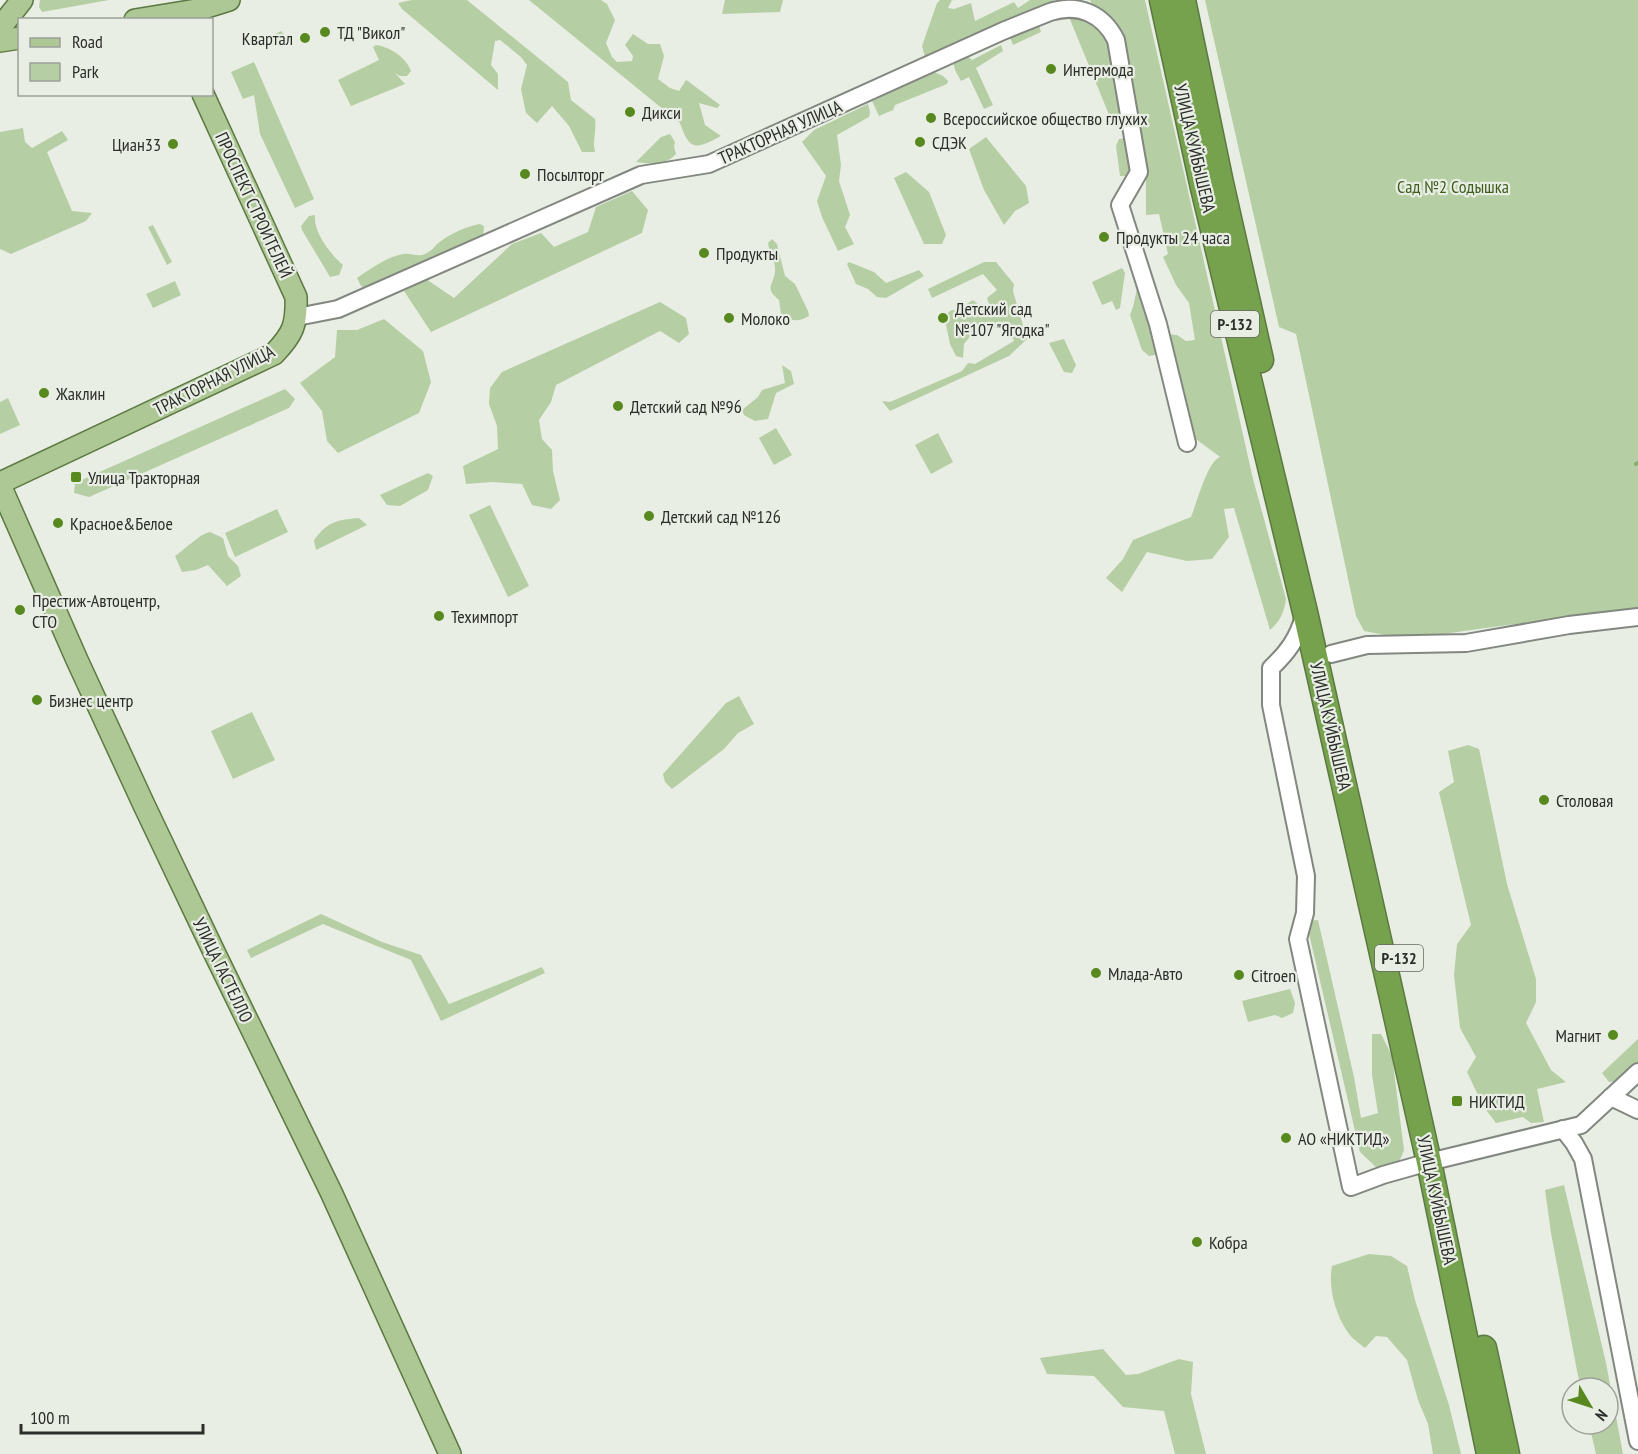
<svg xmlns="http://www.w3.org/2000/svg" width="1638" height="1454" viewBox="0 0 1638 1454" font-family="'PT Sans Narrow',sans-serif">
  <style>
    .green { fill: #b6cea3 }
    .lines { fill: none; stroke-linecap: round; stroke-linejoin: round }
    .stream { stroke: #8aad6e; stroke-width: 4 }
    .minor-casing { stroke: #82877f; stroke-width: 20 }
    .major-casing { stroke: #5c7941; stroke-width: 24 }
    .highway-casing { stroke: #5c7941; stroke-width: 27 }
    .minor { stroke: #fff; stroke-width: 16 }
    .major { stroke: #adc795; stroke-width: 21 }
    .highway { stroke: #76a24e; stroke-width: 24 }
    .poi-dot { fill: #57891e; stroke: #e9eee5; stroke-width: 2 }
    .labels { text-anchor: middle; dominant-baseline: central; stroke-width: 4.5; stroke-linejoin: round; paint-order: stroke }
    .shield { fill: #e9eee5; stroke: #656862; stroke-width: 1.5 }
    .shield-label { font-size: 16px; font-weight: bold; fill: #2c2e2a }
    .poi-label { font-size: 18px; fill: #2c2e2a; stroke: #e9eee5; text-anchor: start }
    .street-label { font-size: 18px; fill: #2c2e2a; stroke: #e9eee5 }
    .park-label { font-size: 18px; fill: #3e5e1d; stroke: #e9eee5 }
  </style>
  <rect width="100%" height="100%" fill="#e9eee5"/>
  <!-- green -->
  <g class="green">
    <polygon points="40,0 109,0 42,12 39,7"/>
    <path d="M412 0H467L568 82 571 100 595 119C597 131 592 140 595 152H582L569 126 552 106 537 123 526 113 521 89 527 65 521 57 500 40 495 41 491 65 498 74V90L402 9 398 3Z"/>
    <path d="M529 0H601L607 4 615 20 606 43 612 57 617 62 632 61 633 56 625 45 633 34 648 44H660L664 56 658 79 670 88 679 91 686 80 689 82 720 105 717 108 699 103 705 125 721 136C696 149 690 152 680 123Z"/>
    <polygon points="725,0 783,0 780,12 722,14"/>
    <polygon points="940,0 952,0 948,8 954,9 971,3 975,21 1014,2 1018,8 1030,0 1054,0 1055,5 1040,6 925,57 922,46 937,3"/>
    <path d="M1090 0H1145L1253 479 1286 599C1284 613 1280 621 1270 630L1234 508 1224 509 1229 537 1212 559 1187 561 1147 552 1122 592 1106 578 1123 559 1133 540 1191 517C1197 503 1207 462 1220 457L1188 433 1166 334 1177 335 1186 341 1195 340 1189 303 1176 285 1163 257 1168 254 1159 214 1146 215V181L1118 27 1111 18 1097 12Z"/>
    <polygon points="1205,0 1638,0 1638,611 1507,625 1407,639 1364,631 1356,616 1296,334 1279,327"/>
    <path d="M1069 17C1085 19 1095 22 1107 33L1122 120 1112 122Z"/>
    <polygon points="1038,22 1041,32 1013,45 1009,35"/>
    <polygon points="281,31 288,39 278,46 266,46 263,40"/>
    <path d="M376 45C390 47 406 57 411 71L407 76H400L395 73 405 84 351 106 338 80 379 60 373 47Z"/>
    <polygon points="1001,45 1003,51 976,68 993,105 984,109 969,77 961,81 955,70 953,62 966,55 972,60"/>
    <polygon points="254,62 314,199 295,208 260,134 254,95 243,99 231,72"/>
    <polygon points="934,72 943,76 948,81 947,84 895,105 893,110 879,116 872,101"/>
    <polygon points="868,104 870,112 869,117 837,135 841,165 839,181 850,215 845,227 854,244 838,251 822,217 817,201 826,176 802,142 814,130"/>
    <polygon points="23,128 25,142 32,148 62,131 68,140 47,152 72,211 92,213 86,221 11,254 0,249 0,132"/>
    <path d="M670 134 675 142 674 147 676 154C665 166 650 164 636 162L661 137Z"/>
    <polygon points="986,137 1026,186 1029,203 1015,211 1004,225 984,190 969,149"/>
    <polygon points="1125,138 1133,170 1126,176 1120,176 1116,146 1119,139"/>
    <polygon points="906,172 929,192 946,235 942,244 924,244 894,178"/>
    <polygon points="632,191 648,210 642,233 431,332 404,291 426,279 454,298 512,244 541,233 554,247 588,232 596,207"/>
    <path d="M315 215C313 232 331 255 343 265L339 275 330 277 302 230 301 226 309 216Z"/>
    <path d="M480 224 484 226 483 238 368 289 361 286 357 278C370 269 388 256 404 254 413 253 418 258 427 253 433 250 436 244 441 241 452 233 467 226 480 224Z"/>
    <polygon points="153,225 172,262 167,265 148,227"/>
    <path d="M772 239 777 244 785 276 795 284 808 311 809 316C797 323 793 321 781 314L779 300C762 286 776 285 775 268 775 260 769 252 768 243Z"/>
    <polygon points="849,262 874,272 886,283 919,270 924,276 886,298 877,297 868,289 856,284 847,264"/>
    <polygon points="984,262 996,262 1014,284 1013,291 1027,339 1009,356 890,411 882,401 890,402 962,371 968,363 975,364 1014,341 1004,321 984,335 972,334 964,344 963,358 956,356 950,344 944,315 952,310 965,311 965,305 973,300 982,307 989,304 987,298 997,290 983,274 932,298 928,289"/>
    <polygon points="1122,268 1125,273 1120,308 1116,310 1112,301 1102,305 1092,282"/>
    <polygon points="175,281 181,295 153,308 146,294"/>
    <path d="M1139 282 1160 354 1149 356 1142 350 1130 315C1135 304 1135 293 1139 282Z"/>
    <polygon points="660,302 686,318 689,334 679,343 660,331 556,385 551,402 539,420 542,439 552,450 553,471 560,500 551,509 532,505 522,484 492,482 466,484 463,466 498,449 497,426 489,404 490,388 502,372"/>
    <polygon points="384,319 423,351 431,382 419,413 338,453 327,441 322,411 300,383 335,357 337,330 357,330"/>
    <polygon points="1064,339 1076,365 1072,373 1064,372 1049,343"/>
    <polygon points="782,365 791,371 794,384 776,393 768,419 755,421 744,415 742,410 758,397 762,390 785,383"/>
    <polygon points="285,389 295,399 289,408 89,497 74,493 75,483"/>
    <polygon points="8,398 20,425 0,434 0,402"/>
    <polygon points="776,428 792,455 774,465 759,438"/>
    <polygon points="938,433 953,462 931,474 915,445"/>
    <polygon points="428,473 433,476 428,490 400,506 387,505 380,495"/>
    <polygon points="490,505 529,586 508,597 469,515"/>
    <polygon points="277,509 288,532 235,557 225,533"/>
    <path d="M359 518 367 525 316 550 314 540C328 521 337 520 359 518Z"/>
    <path d="M210 532 223 538 228 556 238 566 241 576 227 586 208 565 196 570 182 572 175 556C186 549 199 534 210 532Z"/>
    <polygon points="739,696 754,724 738,733 724,749 672,789 665,782 663,774 726,703"/>
    <polygon points="252,712 275,760 233,779 211,731"/>
    <polygon points="1468,745 1479,749 1507,884 1536,979 1536,1002 1526,1023 1551,1070 1566,1082 1537,1089 1544,1122 1531,1123 1523,1117 1496,1123 1483,1106 1467,1072 1476,1057 1460,1028 1454,975 1457,944 1471,925 1439,792 1454,782 1448,751"/>
    <polygon points="321,914 382,942 421,955 449,1004 542,967 545,973 441,1021 411,960 323,924 251,958 247,950"/>
    <polygon points="1318,920 1354,1077 1361,1118 1378,1113 1372,1075 1372,1034 1381,1034 1392,1056 1404,1150 1398,1165 1377,1168 1360,1152 1306,921"/>
    <polygon points="1290,989 1295,1003 1293,1013 1282,1018 1275,1015 1248,1022 1242,1001"/>
    <polygon points="1638,1039 1638,1063 1620,1081 1609,1082 1602,1073"/>
    <polygon points="1564,1185 1606,1363 1623,1454 1596,1454 1589,1424 1608,1424 1608,1388 1581,1388 1577,1371 1551,1233 1545,1190"/>
    <path d="M1369 1254 1391 1256 1407 1266 1415 1300 1449 1405 1461 1454H1433L1428 1424 1418 1400 1407 1360 1387 1337 1376 1336 1365 1348C1359 1343 1351 1338 1347 1331 1335 1313 1328 1287 1332 1266Z"/>
    <polygon points="1103,1349 1126,1375 1138,1374 1179,1359 1193,1362 1191,1394 1206,1454 1175,1454 1164,1411 1123,1407 1094,1376 1047,1374 1040,1358"/>
  </g>
  <g class="lines">
    <!-- stream -->
    <polyline class="stream" points="1636,464 1638,463"/>
    <!-- minor casing -->
    <g class="minor-casing">
      <g id="minor">
        <path d="M297 317 338 309 641 175 709 164 1003 31 1050 12C1079 3 1103 14 1116 40L1139 172 1120 205 1158 324 1187 443"/>
        <path d="M1304 616C1298 638 1288 652 1271 668V705L1306 876 1305 913 1298 939 1351 1187 1383 1175 1429 1162 1581 1125 1638 1072"/>
        <polyline points="1331,654 1367,645 1466,643 1569,625 1638,617"/>
        <polyline points="1611,1097 1638,1110"/>
        <polyline points="1563,1129 1574,1143 1583,1159 1638,1441"/>
      </g>
    </g>
    <!-- major casing -->
    <g class="major-casing">
      <g id="major">
        <polyline points="135,20 197,10 229,0"/>
        <polyline points="0,28 22,0"/>
        <polyline points="0,41 20,38"/>
        <path d="M0 483 274 354C293 334 297 325 296 297L203 94"/>
        <polyline points="0,485 77,660 144,805 215,954 331,1192 450,1454"/>
      </g>
    </g>
    <!-- highway casing -->
    <g class="highway-casing">
      <g id="highway">
        <polyline points="1162,0 1203,188 1305,612 1429,1162 1489,1454"/>
        <polyline points="1183,0 1221,183 1261,360"/>
        <polyline points="1484,1348 1507,1454"/>
      </g>
    </g>
    <!-- minor -->
    <use href="#minor" class="minor"/>
    <!-- major -->
    <use href="#major" class="major"/>
    <!-- highway -->
    <use href="#highway" class="highway"/>
  </g>
  <!-- markers -->
  <g class="poi-dot">
    <circle cx="325" cy="32" r="6"/>
    <circle cx="305" cy="38" r="6"/>
    <circle cx="1051" cy="69" r="6"/>
    <circle cx="630" cy="112" r="6"/>
    <circle cx="931" cy="118" r="6"/>
    <circle cx="920" cy="142" r="6"/>
    <circle cx="173" cy="144" r="6"/>
    <circle cx="525" cy="174" r="6"/>
    <circle cx="1104" cy="237" r="6"/>
    <circle cx="704" cy="253" r="6"/>
    <circle cx="729" cy="318" r="6"/>
    <circle cx="943" cy="318" r="6"/>
    <circle cx="44" cy="393" r="6"/>
    <circle cx="618" cy="406" r="6"/>
    <rect x="70" y="471" width="12" height="12" rx="3"/>
    <circle cx="649" cy="516" r="6"/>
    <circle cx="58" cy="523" r="6"/>
    <circle cx="20" cy="610" r="6"/>
    <circle cx="439" cy="616" r="6"/>
    <circle cx="37" cy="700" r="6"/>
    <circle cx="1544" cy="800" r="6"/>
    <circle cx="1096" cy="973" r="6"/>
    <circle cx="1239" cy="975" r="6"/>
    <circle cx="1613" cy="1035" r="6"/>
    <rect x="1451" y="1095" width="12" height="12" rx="3"/>
    <circle cx="1286" cy="1138" r="6"/>
    <circle cx="1197" cy="1242" r="6"/>
  </g>
  <g class="labels">
    <!-- shield labels -->
    <g class="shield">
      <rect x="1211" y="311" width="48" height="26" rx="4.5"/>
      <rect x="1375" y="945" width="48" height="26" rx="4.5"/>
    </g>
    <g class="shield-label">
      <text x="1235" y="324">Р-132</text>
      <text x="1399" y="958">Р-132</text>
    </g>
    <!-- poi labels -->
    <g class="poi-label">
      <text x="337" y="32">ТД "Викол"</text>
      <text x="293" y="38" text-anchor="end">Квартал</text>
      <text x="1063" y="69">Интермода</text>
      <text x="642" y="112">Дикси</text>
      <text x="943" y="118">Всероссийское общество глухих</text>
      <text x="932" y="142">СДЭК</text>
      <text x="161" y="144" text-anchor="end">Циан33</text>
      <text x="537" y="174">Посылторг</text>
      <text x="1116" y="237">Продукты 24 часа</text>
      <text x="716" y="253">Продукты</text>
      <text x="955" y="308">Детский сад<tspan x="955" dy="21">№107 "Ягодка"</tspan></text>
      <text x="741" y="318">Молоко</text>
      <text x="56" y="393">Жаклин</text>
      <text x="630" y="406">Детский сад №96</text>
      <text x="88" y="477">Улица Тракторная</text>
      <text x="661" y="516">Детский сад №126</text>
      <text x="70" y="523">Красное&amp;Белое</text>
      <text x="32" y="600">Престиж-Автоцентр,<tspan x="32" dy="21">СТО</tspan></text>
      <text x="451" y="616">Техимпорт</text>
      <text x="49" y="700">Бизнес центр</text>
      <text x="1556" y="800">Столовая</text>
      <text x="1108" y="973">Млада-Авто</text>
      <text x="1251" y="975">Citroen</text>
      <text x="1601" y="1035" text-anchor="end">Магнит</text>
      <text x="1469" y="1101">НИКТИД</text>
      <text x="1298" y="1138">АО «НИКТИД»</text>
      <text x="1209" y="1242">Кобра</text>
    </g>
    <!-- street labels -->
    <g class="street-label">
      <text transform="translate(780 132) rotate(-24)">ТРАКТОРНАЯ УЛИЦА</text>
      <text transform="translate(1195 148) rotate(77)">УЛИЦА КУЙБЫШЕВА</text>
      <text transform="translate(254 205) rotate(65)">ПРОСПЕКТ СТРОИТЕЛЕЙ</text>
      <text transform="translate(214 380) rotate(-27)">ТРАКТОРНАЯ УЛИЦА</text>
      <text transform="translate(1331 726) rotate(77)">УЛИЦА КУЙБЫШЕВА</text>
      <text transform="translate(223 970) rotate(64)">УЛИЦА ГАСТЕЛЛО</text>
      <text transform="translate(1437 1200) rotate(78)">УЛИЦА КУЙБЫШЕВА</text>
    </g>
    <!-- park labels -->
    <g class="park-label">
      <text x="1453" y="186">Сад №2 Содышка</text>
    </g>
  </g>
  <!-- legend -->
  <rect x="18" y="18" width="195" height="78" fill="#e9eee5" stroke="#9da19a" stroke-width="1.5"/>
  <rect x="30" y="38" width="30" height="9" fill="#adc795" stroke="#9da19a" stroke-width="1.5"/>
  <text x="72" y="48" font-size="18" fill="#2c2e2a">Road</text>
  <rect x="30" y="63" width="30" height="18" fill="#b6cea3" stroke="#9da19a" stroke-width="1.5"/>
  <text x="72" y="78" font-size="18" fill="#2c2e2a">Park</text>
  <!-- north arrow -->
  <g transform="translate(1590 1406) rotate(129)"><circle r="28" fill="#e9eee5" stroke="#9da19a" stroke-width="1.5"/>
  <path d="M0-4.5L10 22L0 15L-10 22Z" fill="#57891e"/>
  <text y="-9" font-size="16" font-weight="bold" text-anchor="middle" fill="#2c2e2a">N</text>
  </g>
  <!-- scale -->
  <path d="M21 1424v9h182v-9" fill="none" stroke="#2c2e2a" stroke-width="3"/>
  <text x="30" y="1424" font-size="18" fill="#2c2e2a" stroke="#e9eee5" stroke-width="4.5" paint-order="stroke">100 m</text>
</svg>
